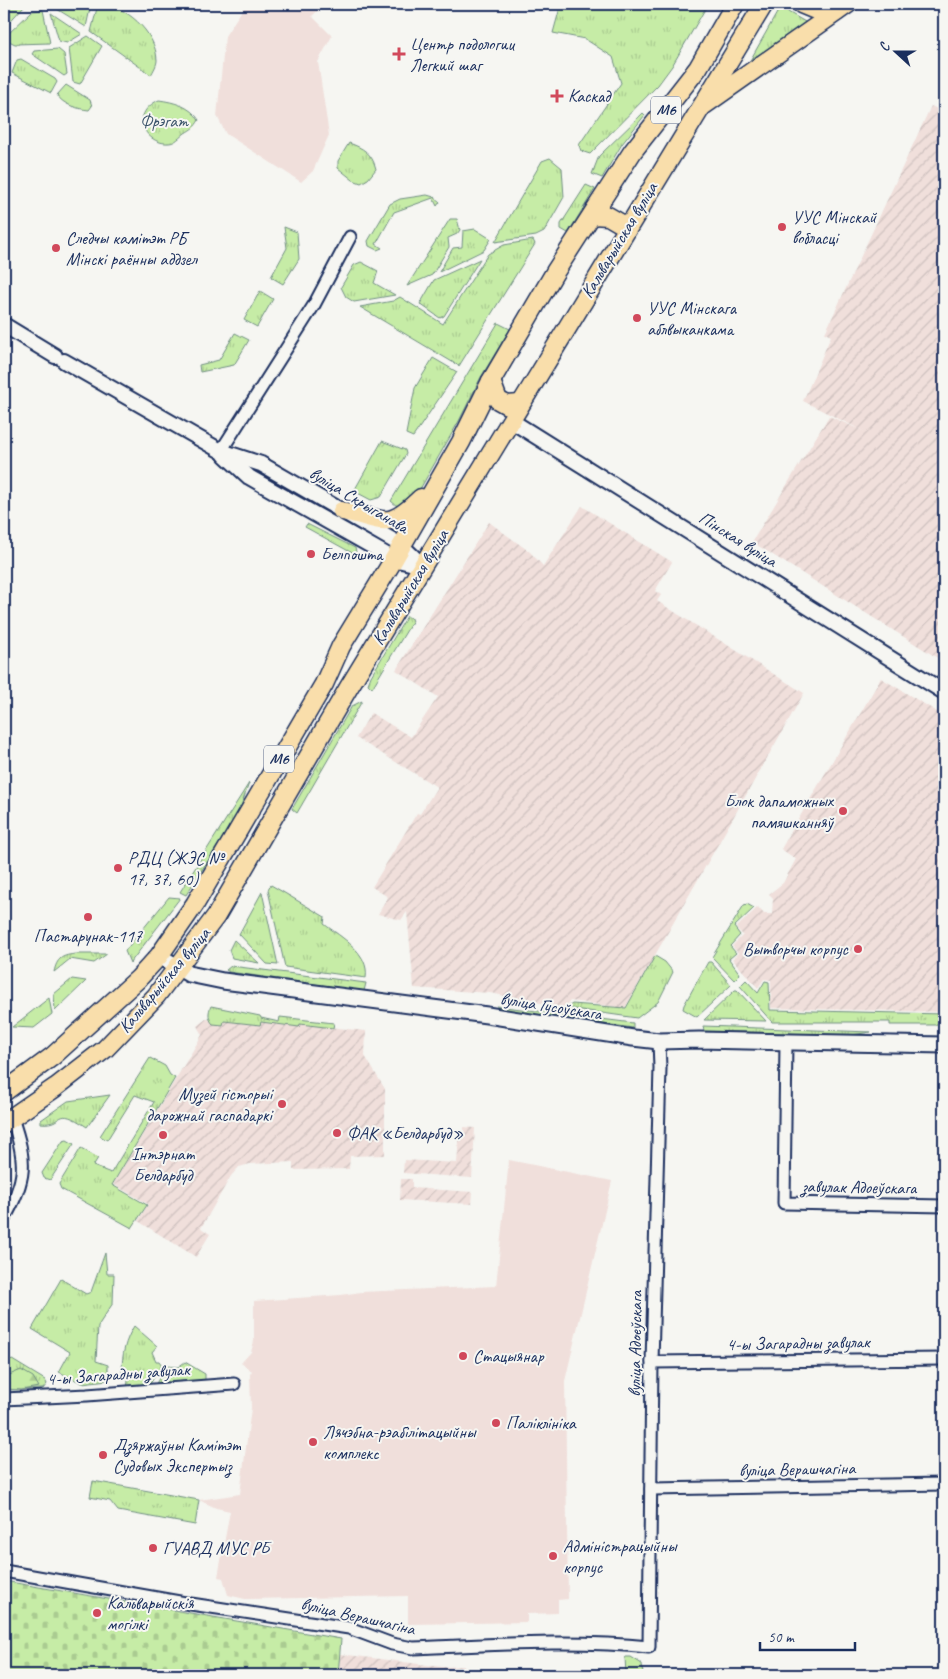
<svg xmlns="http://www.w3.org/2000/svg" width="948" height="1679" viewBox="0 0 948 1679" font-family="Caveat,sans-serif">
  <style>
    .built { fill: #f0dfdb }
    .industrial { fill: url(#industrial-furrows) }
    .grass { fill: url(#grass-tufts); stroke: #708e82 }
    .forest { fill: url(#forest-firs); stroke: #708e82 }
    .cemetery { fill: url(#cemetery-stones); stroke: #708e82 }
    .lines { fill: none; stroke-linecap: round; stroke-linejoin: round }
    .minor-casing { stroke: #1b2f5e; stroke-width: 15 }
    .tertiary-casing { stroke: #1b2f5e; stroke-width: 18 }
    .secondary-casing { stroke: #1b2f5e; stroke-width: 19 }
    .primary-casing { stroke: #1b2f5e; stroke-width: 21 }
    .minor { stroke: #f6f6f2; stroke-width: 11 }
    .tertiary { stroke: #f6f6f2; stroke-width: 14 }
    .secondary { stroke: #f6f6f2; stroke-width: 15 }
    .primary { stroke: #f9deab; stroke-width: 18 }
    .poi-dot { fill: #d1495b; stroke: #f6f6f2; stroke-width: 2 }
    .labels { text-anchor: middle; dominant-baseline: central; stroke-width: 4; stroke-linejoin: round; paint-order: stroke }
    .shield { fill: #f6f6f2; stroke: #5d6b8a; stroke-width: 1 }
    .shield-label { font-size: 16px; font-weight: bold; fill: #1b2f5e }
    .poi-label { font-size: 18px; fill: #1b2f5e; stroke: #f6f6f2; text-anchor: start }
    .park-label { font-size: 18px; fill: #3d556c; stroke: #f6f6f2 }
    .street-label { font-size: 18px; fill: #1b2f5e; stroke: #f6f6f2 }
  </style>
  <defs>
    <pattern id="industrial-furrows" width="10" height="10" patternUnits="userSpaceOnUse" patternTransform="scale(1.25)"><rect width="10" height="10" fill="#f0dfdb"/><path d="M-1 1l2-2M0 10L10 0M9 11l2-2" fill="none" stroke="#cdc0be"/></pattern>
    <pattern id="grass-tufts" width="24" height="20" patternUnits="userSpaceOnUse" patternTransform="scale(1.25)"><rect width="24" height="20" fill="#c6eca6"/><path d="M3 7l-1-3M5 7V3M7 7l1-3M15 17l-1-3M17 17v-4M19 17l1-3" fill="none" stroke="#aacb91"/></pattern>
    <pattern id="forest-firs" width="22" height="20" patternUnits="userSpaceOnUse" patternTransform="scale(1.25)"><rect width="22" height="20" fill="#c6eca6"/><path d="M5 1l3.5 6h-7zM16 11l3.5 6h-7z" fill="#aacb91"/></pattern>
    <pattern id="cemetery-stones" width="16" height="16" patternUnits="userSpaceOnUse" patternTransform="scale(1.25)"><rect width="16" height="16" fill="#c6eca6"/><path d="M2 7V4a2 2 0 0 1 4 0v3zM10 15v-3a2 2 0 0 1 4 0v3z" fill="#aacb91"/></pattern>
  </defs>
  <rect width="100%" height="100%" fill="#f6f6f2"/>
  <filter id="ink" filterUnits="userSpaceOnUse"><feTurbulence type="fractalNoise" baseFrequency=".02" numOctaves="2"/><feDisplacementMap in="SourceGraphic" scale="10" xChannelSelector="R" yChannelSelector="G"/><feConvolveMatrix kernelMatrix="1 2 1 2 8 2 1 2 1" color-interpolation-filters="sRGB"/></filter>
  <g filter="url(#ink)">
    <!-- built -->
    <g class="built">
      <polygon points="246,4 320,4 322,7 312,16 332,36 318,62 329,135 313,171 301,182 226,134 217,116 225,36"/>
      <polygon points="509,1160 612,1181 565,1381 568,1599 558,1600 558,1613 527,1614 527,1622 408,1624 408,1596 245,1599 228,1595 223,1578 218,1577 230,1511 216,1508 199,1500 240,1494 251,1408 250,1374 252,1371 241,1363 251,1352 254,1341 254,1301 341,1295 361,1292 496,1286"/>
    </g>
    <!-- industrial -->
    <g class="industrial">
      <polygon points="931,106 944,112 944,662 752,542 829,416 863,431 803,401 831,336 825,333"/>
      <polygon points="582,506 672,562 655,591 661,595 657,601 804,693 625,1008 570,1001 565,1008 490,993 414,988 407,912 401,920 378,914 388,897 372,887 417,813 420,814 437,787 356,738 371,713 411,737 438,697 396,670 489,522 530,552 543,566"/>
      <polygon points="881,678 944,716 944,1012 771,1008 771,980 764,979 758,988 732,959 738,953 732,946 743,935 736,928 758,907 764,914 772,914 773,898 769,894 783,883 796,859 781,849"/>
      <polygon points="207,1018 214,1024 224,1021 260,1025 260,1022 299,1027 300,1024 366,1031 365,1056 385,1089 385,1155 350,1156 349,1169 293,1170 293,1162 250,1164 239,1167 231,1176 201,1228 210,1234 196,1257 138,1221 148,1204 113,1184 202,1035 197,1026"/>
      <polygon points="464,1127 475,1128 472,1178 403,1173 404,1160 457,1163 459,1137 464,1137"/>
      <polygon points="401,1179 412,1179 412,1188 473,1192 472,1204 400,1200"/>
      <polygon points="340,1654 443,1667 464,1666 464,1671 498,1675 338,1675"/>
    </g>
    <!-- grass -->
    <g class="grass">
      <polygon points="4,4 23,4 24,6 4,28"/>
      <polygon points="53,4 91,4 86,27 52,6"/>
      <path d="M98 4C125 4 156 32 157 60 157 65 153 71 151 75L91 32Z"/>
      <polygon points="561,4 708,4 672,66 658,85 590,154 581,151 579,145 621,83 613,57 585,39 553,33"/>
      <polygon points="782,4 788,12 807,23 747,66"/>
      <polygon points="43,10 50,43 15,44 7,40 7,35 32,11"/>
      <polygon points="51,13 82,34 67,43 59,41"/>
      <polygon points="88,36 102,46 80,84 73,82 69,48"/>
      <polygon points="58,49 64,54 67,74 64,76 32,54 34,51"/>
      <polygon points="21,59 55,79 57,82 51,93 12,73 17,60"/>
      <path d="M66 85 90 100 92 106 89 110C78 109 63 105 57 95Z"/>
      <path d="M159 100C174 102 190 106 199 120 195 127 192 129 185 133 180 137 175 143 169 143 147 145 127 115 159 100Z"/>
      <polygon points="643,113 645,115 622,144 602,178 592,174 599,156"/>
      <path d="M349 143C363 148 372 153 376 169L368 179 361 183 353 180 338 168V161Z"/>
      <polygon points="550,158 562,168 564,197 544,232 536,236 495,242 542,161"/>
      <polygon points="586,185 595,189 568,233 561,229 561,224"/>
      <polygon points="427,195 434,197 440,202 437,206 433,198 394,212 376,244 382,248 377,250 369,246 368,241 390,204 400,199"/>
      <polygon points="450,219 457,219 460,230 457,234 448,238 449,247 432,275 407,286"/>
      <polygon points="284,227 297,232 299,259 283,284 271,277 287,248"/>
      <polygon points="475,229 491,239 484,250 439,272 453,248 462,247 463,231"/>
      <polygon points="533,240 535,244 459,366 360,307 393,301 400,297 443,324 488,254 504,245"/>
      <polygon points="480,259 444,316 440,318 420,304 434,280"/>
      <polygon points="361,262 378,271 374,283 395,295 354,302 346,297 341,287 354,265"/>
      <polygon points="260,291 273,299 257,327 244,320"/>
      <polygon points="498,323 510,329 481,377 459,421 416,496 398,507 391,501"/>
      <polygon points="235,333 249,340 234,365 200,372 199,365 219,360"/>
      <polygon points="433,358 457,372 413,437 406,434 415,388"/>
      <polygon points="382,441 405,450 406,454 381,497 371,500 354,491"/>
      <polygon points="307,524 355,548 356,552 354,554 305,527"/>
      <polygon points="407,616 413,620 372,688 368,684 371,676"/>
      <polygon points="362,701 297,813 292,809 352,706"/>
      <polygon points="249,783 239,812 186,895 180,892"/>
      <path d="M271 885 325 917 324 924C341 937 370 953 366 978L285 967 268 890Z"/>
      <polygon points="262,892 278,965 267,964 239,934"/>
      <polygon points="169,897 180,898 130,963 125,951"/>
      <polygon points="747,904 754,908 734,927 740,935 730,946 736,953 729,959 740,974 734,980 712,957 744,905"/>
      <polygon points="234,940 259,963 232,958 229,950"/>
      <path d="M77 954H107L94 963 70 959 54 972C57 958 62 955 77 954Z"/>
      <polygon points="655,956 665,962 673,972 658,1002 637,1018 567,1008 572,1004 626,1008"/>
      <polygon points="708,962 711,962 731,985 697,1017 683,1009 684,1005"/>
      <polygon points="231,966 366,983 364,991 229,972 226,970"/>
      <polygon points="72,979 86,981 55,1011 54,994"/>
      <polygon points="746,980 758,993 765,981 769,982 770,1010 944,1014 944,1025 890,1025 890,1022 772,1022 740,986"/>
      <polygon points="735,990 737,990 766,1021 704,1020"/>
      <polygon points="49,998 52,1014 34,1028 12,1027"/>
      <path d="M211 1006 260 1016 261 1018 279 1022 280 1017 334 1023 333 1028 300 1024 299 1027 261 1022 260 1025 224 1021 223 1025 213 1024C208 1019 208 1012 211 1006Z"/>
      <polygon points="497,1006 633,1023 633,1028 496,1009"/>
      <polygon points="703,1026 871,1032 851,1035 704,1031"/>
      <polygon points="150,1058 165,1066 170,1075 175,1078 112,1185 147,1205 132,1228 61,1189 59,1184 81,1148 98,1158 93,1166 111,1173 154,1102 135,1095 107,1140 100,1136"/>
      <path d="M110 1095 87 1127C54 1104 65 1126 41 1123V1120L68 1101Z"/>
      <polygon points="67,1140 74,1144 50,1180 44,1178 42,1173 63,1141"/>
      <polygon points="105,1253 107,1274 114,1274 113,1303 98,1326 96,1361 108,1365 108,1380 82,1383 59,1372 70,1352 32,1329 61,1279 86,1294 91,1292"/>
      <path d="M134 1326 157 1346 152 1352 156 1361H159L162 1365 148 1387 127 1388 129 1374 122 1372C122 1354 125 1341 134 1326Z"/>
      <polygon points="4,1355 45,1380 47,1384 43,1389 4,1390"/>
      <polygon points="185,1362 205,1374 205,1381 154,1387 166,1366 178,1367"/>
      <polygon points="93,1481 199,1500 195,1525 118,1511 110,1501 90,1497"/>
      <polygon points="625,1657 631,1657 642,1664 643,1675 626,1675"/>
    </g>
    <!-- forest -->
    <polygon class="forest" points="21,1370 33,1377 39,1387 21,1390 4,1389 4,1374 7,1376"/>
    <!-- cemetery -->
    <polygon class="cemetery" points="4,1581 341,1639 338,1675 4,1675"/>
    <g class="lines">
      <!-- minor casing -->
      <g class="minor-casing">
        <g id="minor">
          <polyline points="221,451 314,305 350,237"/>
          <polyline points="786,1042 784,1203 944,1206"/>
          <path d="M4 1219C27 1179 27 1162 12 1118"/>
          <polyline points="652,1362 944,1359"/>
          <polyline points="4,1399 87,1395 234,1384"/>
          <polyline points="651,1489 944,1484"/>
          <path d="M4 1571 191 1604 349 1628 392 1644 413 1648C491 1645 571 1639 649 1647L652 1362 660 1068 659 1041"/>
        </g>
      </g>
      <!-- tertiary casing -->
      <g class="tertiary-casing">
        <g id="tertiary">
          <polyline points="4,325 55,356"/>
          <polyline points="64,361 221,451 261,464 401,545 423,566"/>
          <polyline points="510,420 944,692"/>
          <polyline points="225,455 249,477 394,559 422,566"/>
        </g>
      </g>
      <!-- secondary casing -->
      <g class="secondary-casing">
        <polyline id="secondary" points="159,956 189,974 223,981 487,1015 633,1038 659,1041 699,1040 944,1045"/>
      </g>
      <!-- primary casing -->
      <g class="primary-casing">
        <g id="primary">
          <polyline points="801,4 813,9 836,12"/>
          <polyline points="703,106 848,4"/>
          <polyline points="593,215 608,216 627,227"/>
          <polyline points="491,381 498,400 507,405 520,404"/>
          <path d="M342 511C386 519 386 532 421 498"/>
          <polyline points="4,1092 53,1056 138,979 159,956 195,904 324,684 341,646 394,559 461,442 491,381 555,272 633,151 698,68 735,4"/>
          <polyline points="4,1123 56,1087 105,1049 156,996 216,916 349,687 764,4"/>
        </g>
      </g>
      <!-- minor -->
      <use href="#minor" class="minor"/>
      <!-- tertiary -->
      <use href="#tertiary" class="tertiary"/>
      <!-- secondary -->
      <use href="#secondary" class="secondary"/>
      <!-- primary -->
      <use href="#primary" class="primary"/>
    </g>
  </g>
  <!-- markers -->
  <g class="poi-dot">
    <path d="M396.5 46.5h5v5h5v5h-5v5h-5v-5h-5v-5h5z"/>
    <path d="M554.5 88.5h5v5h5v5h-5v5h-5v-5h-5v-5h5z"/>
    <circle cx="782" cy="227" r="5"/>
    <circle cx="56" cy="248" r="5"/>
    <circle cx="637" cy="318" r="5"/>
    <circle cx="311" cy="554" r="5"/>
    <circle cx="843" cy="811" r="5"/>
    <circle cx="118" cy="868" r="5"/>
    <circle cx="88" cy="917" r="5"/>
    <circle cx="858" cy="949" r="5"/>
    <circle cx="282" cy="1104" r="5"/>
    <circle cx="337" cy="1133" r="5"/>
    <circle cx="163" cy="1135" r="5"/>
    <circle cx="463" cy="1356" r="5"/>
    <circle cx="496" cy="1423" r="5"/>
    <circle cx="313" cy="1442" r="5"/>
    <circle cx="103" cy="1455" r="5"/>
    <circle cx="153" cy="1548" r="5"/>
    <circle cx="553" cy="1556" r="5"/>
    <circle cx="97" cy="1613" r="5"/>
  </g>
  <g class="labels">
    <!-- shield labels -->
    <g class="shield">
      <rect x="651" y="96.5" width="30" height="27" rx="4"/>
      <rect x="264" y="745.5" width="30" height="27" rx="4"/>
    </g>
    <g class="shield-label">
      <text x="666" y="110">М6</text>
      <text x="279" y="759">М6</text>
    </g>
    <!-- poi labels -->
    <g class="poi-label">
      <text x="410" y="44">Центр подологии<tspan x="410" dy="21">Легкий шаг</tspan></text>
      <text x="568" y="96">Каскад</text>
      <text x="792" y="217">УУС Мінскай<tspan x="792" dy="21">вобласці</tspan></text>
      <text x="66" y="238">Следчы камітэт РБ<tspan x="66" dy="21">Мінскі раённы аддзел</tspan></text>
      <text x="647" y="308">УУС Мінскага<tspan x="647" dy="21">аблвыканкама</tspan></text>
      <text x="321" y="554">Белпошта</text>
      <text x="833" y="801" text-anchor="end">Блок дапаможных<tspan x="833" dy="21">памяшканняў</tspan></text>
      <text x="128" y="858">РДЦ (ЖЭС №<tspan x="128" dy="21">17, 37, 60)</tspan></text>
      <text x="88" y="936" text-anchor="middle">Пастарунак-117</text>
      <text x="848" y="949" text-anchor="end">Вытворчы корпус</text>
      <text x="272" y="1094" text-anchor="end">Музей гісторыі<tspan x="272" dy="21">дарожнай гаспадаркі</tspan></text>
      <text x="347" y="1133">ФАК «Белдарбуд»</text>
      <text x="163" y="1154" text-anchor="middle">Інтэрнат<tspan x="163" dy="21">Белдарбуд</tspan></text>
      <text x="473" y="1356">Стацыянар</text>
      <text x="506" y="1423">Паліклініка</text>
      <text x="323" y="1432">Лячэбна-рэабілітацыйны<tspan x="323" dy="21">комплекс</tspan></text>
      <text x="113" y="1445">Дзяржаўны Камітэт<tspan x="113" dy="21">Судовых Экспертыз</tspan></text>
      <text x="563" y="1546">Адміністрацыйны<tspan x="563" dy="21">корпус</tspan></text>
      <text x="163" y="1548">ГУАВД МУС РБ</text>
      <text x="107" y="1603">Кальварыйскія<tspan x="107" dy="21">могілкі</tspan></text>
    </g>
    <!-- park labels -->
    <g class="park-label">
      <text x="164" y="121">Фрэгат</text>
    </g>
    <!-- street labels -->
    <g class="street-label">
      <text transform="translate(619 240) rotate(-59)">Кальварыйская вуліца</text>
      <text transform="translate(359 500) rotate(31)">вуліца Скрыганава</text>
      <text transform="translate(738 539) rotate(32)">Пінская вуліца</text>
      <text transform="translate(410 587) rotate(-59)">Кальварыйская вуліца</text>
      <text transform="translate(164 980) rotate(-50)">Кальварыйская вуліца</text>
      <text transform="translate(551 1006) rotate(9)">вуліца Гусоўскага</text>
      <text transform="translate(859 1187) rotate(1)">завулак Адоеўскага</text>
      <text transform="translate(798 1343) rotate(-1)">4-ы Загарадны завулак</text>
      <text transform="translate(635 1344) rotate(-89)">вуліца Адоеўскага</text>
      <text transform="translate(118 1374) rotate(-4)">4-ы Загарадны завулак</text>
      <text transform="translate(797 1469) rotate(-1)">вуліца Верашчагіна</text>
      <text transform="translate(358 1616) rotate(13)">вуліца Верашчагіна</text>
    </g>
  </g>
  <!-- margin -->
  <rect width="948" height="1679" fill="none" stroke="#f6f6f2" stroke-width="20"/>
  <rect x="10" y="10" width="928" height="1659" fill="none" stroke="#1b2f5e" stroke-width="2" filter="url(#ink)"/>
  <!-- north arrow -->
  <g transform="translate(896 52) rotate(291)" stroke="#f6f6f2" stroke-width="4" paint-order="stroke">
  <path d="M0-4L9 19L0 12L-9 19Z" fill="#1b2f5e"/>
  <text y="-8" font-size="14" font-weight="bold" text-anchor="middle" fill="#1b2f5e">С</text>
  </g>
  <!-- scale -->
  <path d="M760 1642v8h95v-8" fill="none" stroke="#1b2f5e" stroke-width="2.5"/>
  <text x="768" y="1642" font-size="15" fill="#1b2f5e" stroke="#f6f6f2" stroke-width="4" paint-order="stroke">50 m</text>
</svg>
